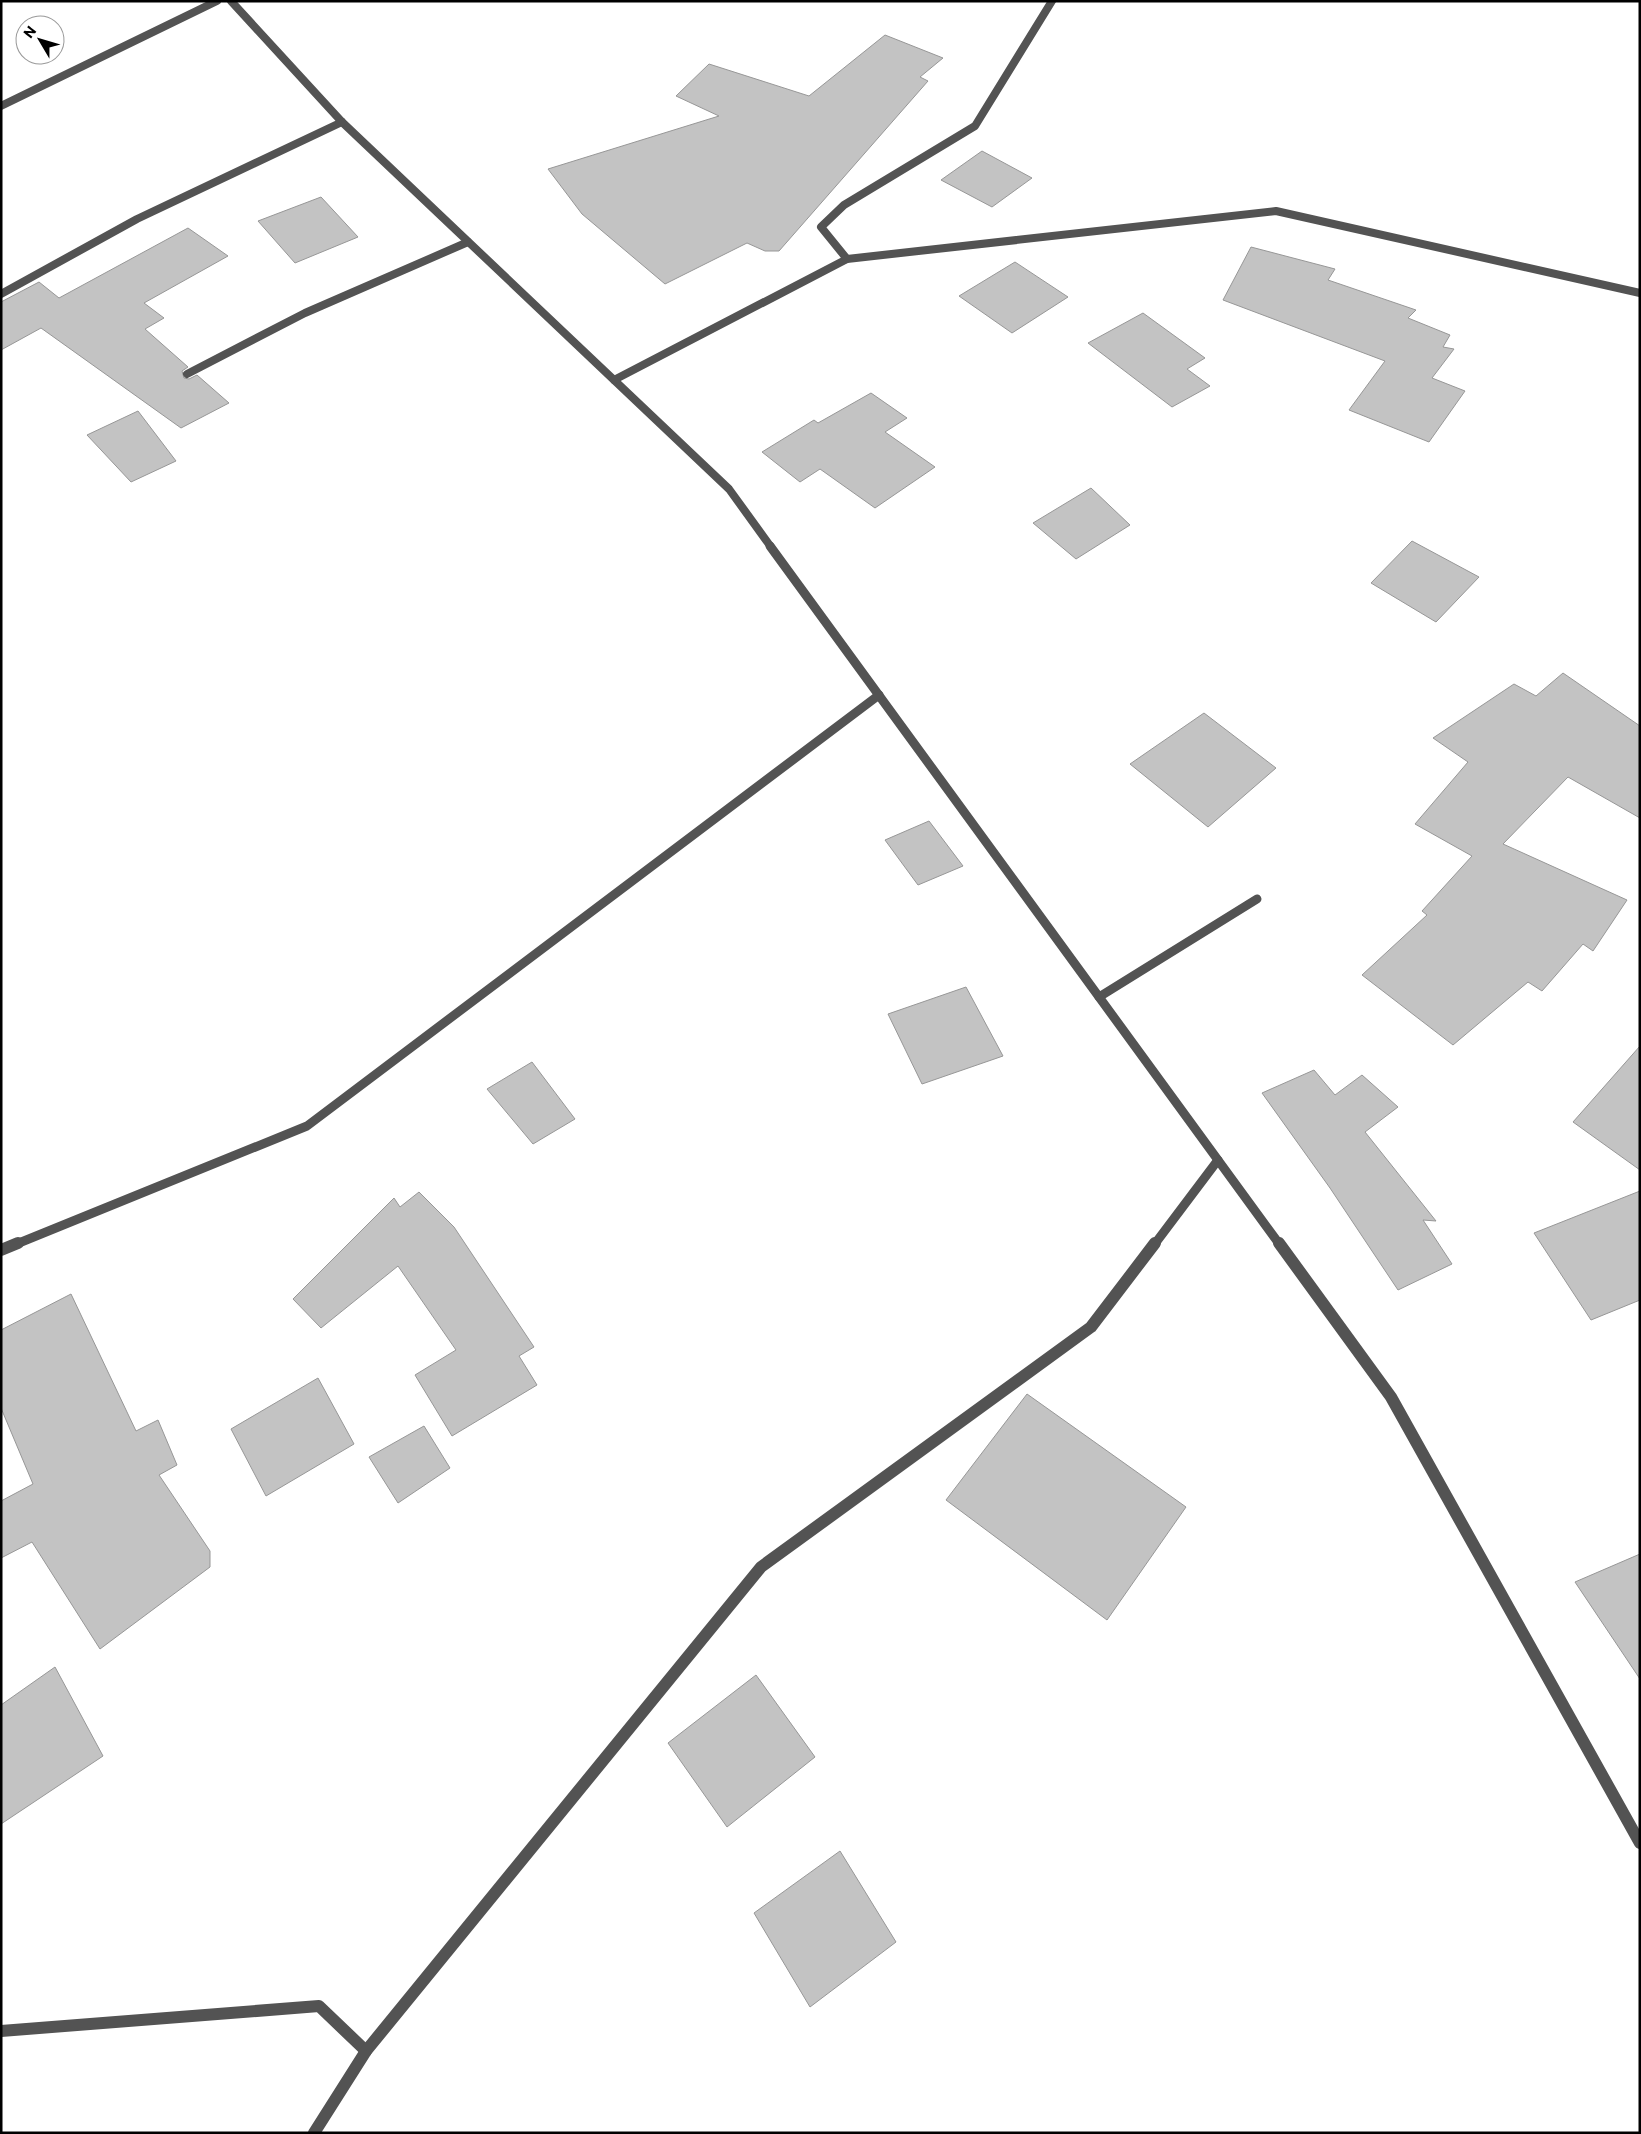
<svg xmlns="http://www.w3.org/2000/svg" width="1641" height="2134" viewBox="0 0 1641 2134" font-family="Commissioner,sans-serif">
  <style>
    .building { fill: #c3c3c3; stroke: #979797 }
    .lines { fill: none; stroke-linecap: round; stroke-linejoin: round }
    .street-far2 { stroke: #535353; stroke-width: 8 }
    .street-far1 { stroke: #535353; stroke-width: 9 }
    .street { stroke: #535353; stroke-width: 12 }
  </style>
  <rect width="100%" height="100%" fill="#fff"/>
  <!-- building -->
  <g class="building">
    <polygon points="885,35 943,58 920,77 928,81 779,251 765,251 747,243 665,284 582,214 548,169 719,116 676,96 709,64 809,96"/>
    <polygon points="982,151 1032,178 992,207 941,180"/>
    <polygon points="321,197 358,237 295,263 258,221"/>
    <polygon points="188,228 228,256 144,303 164,318 145,329 188,367 182,371 184,378 189,379 197,375 229,403 181,428 41,328 1,350 1,302 39,282 59,298"/>
    <polygon points="1251,247 1335,269 1328,280 1416,310 1408,318 1450,335 1443,347 1454,349 1432,378 1465,391 1429,442 1349,410 1385,361 1223,300"/>
    <polygon points="1015,262 1068,297 1012,333 959,296"/>
    <polygon points="1143,313 1205,358 1187,369 1210,386 1172,407 1088,343"/>
    <polygon points="871,393 907,418 885,432 935,467 875,508 820,469 800,482 762,452 814,420 818,423"/>
    <polygon points="138,411 176,461 131,482 87,435"/>
    <polygon points="1091,488 1130,525 1076,559 1033,523"/>
    <polygon points="1412,541 1479,577 1436,622 1371,583"/>
    <polygon points="1563,673 1640,726 1640,818 1568,777 1503,844 1627,900 1593,951 1583,944 1542,991 1528,982 1453,1045 1362,975 1427,915 1422,911 1472,856 1415,824 1468,762 1433,738 1514,684 1536,696"/>
    <polygon points="1204,713 1276,768 1208,827 1130,764"/>
    <polygon points="929,821 963,866 918,885 885,840"/>
    <polygon points="966,987 1003,1056 922,1084 888,1014"/>
    <polygon points="1640,1046 1640,1170 1573,1122"/>
    <polygon points="532,1062 575,1119 533,1144 487,1089"/>
    <polygon points="1314,1070 1335,1095 1362,1075 1398,1107 1365,1132 1436,1221 1423,1220 1452,1264 1398,1290 1330,1188 1262,1093"/>
    <polygon points="1640,1191 1640,1300 1591,1320 1534,1233"/>
    <polygon points="419,1192 454,1227 534,1347 519,1356 537,1385 452,1436 415,1375 456,1350 398,1266 321,1328 293,1299 394,1198 400,1207"/>
    <polygon points="71,1294 136,1431 158,1420 177,1465 159,1475 210,1551 210,1567 100,1649 32,1542 1,1558 1,1501 33,1484 1,1408 1,1330"/>
    <polygon points="318,1378 354,1444 266,1496 231,1429"/>
    <polygon points="1027,1394 1186,1507 1107,1620 946,1500"/>
    <polygon points="424,1426 450,1468 398,1503 369,1457"/>
    <polygon points="1640,1554 1640,1679 1575,1582"/>
    <polygon points="55,1667 103,1756 1,1824 1,1705"/>
    <polygon points="756,1675 815,1757 727,1827 668,1743"/>
    <polygon points="840,1851 896,1942 810,2007 754,1913"/>
  </g>
  <g class="lines">
    <!-- street-far2 -->
    <g class="street-far2">
      <polyline points="231,1 342,122 729,489 771,547"/>
      <polyline points="1,106 217,1"/>
      <polyline points="847,259 821,227 844,205 975,126 1052,1"/>
      <polyline points="1,294 137,219 342,122"/>
      <polyline points="187,374 305,313 468,242"/>
      <polyline points="614,380 847,259 1276,211 1640,293"/>
    </g>
    <!-- street-far1 -->
    <g class="street-far1">
      <polyline points="770,546 1280,1245"/>
      <polyline points="1099,997 1257,899"/>
      <polyline points="14,1245 307,1126 879,695"/>
      <polyline points="1154,1245 1218,1160"/>
    </g>
    <!-- street -->
    <g class="street">
      <polyline points="1279,1243 1391,1397 1640,1843"/>
      <polyline points="1,1250 18,1243"/>
      <polyline points="1,2031 319,2006 366,2051"/>
      <polyline points="314,2133 366,2051 761,1567 1091,1327 1155,1243"/>
    </g>
  </g>
  <!-- border -->
  <rect width="1641" height="2134" fill="none" stroke="#000000" stroke-width="5"/>
  <!-- north arrow -->
  <g transform="translate(40 40) rotate(308)"><circle r="24" fill="#ffffff" stroke="#999999"/>
  <path d="M0-4L9 19L0 12L-9 19Z" fill="#000000"/>
  <text y="-8" font-size="14" font-weight="bold" text-anchor="middle" fill="#000000">N</text>
  </g>
</svg>
